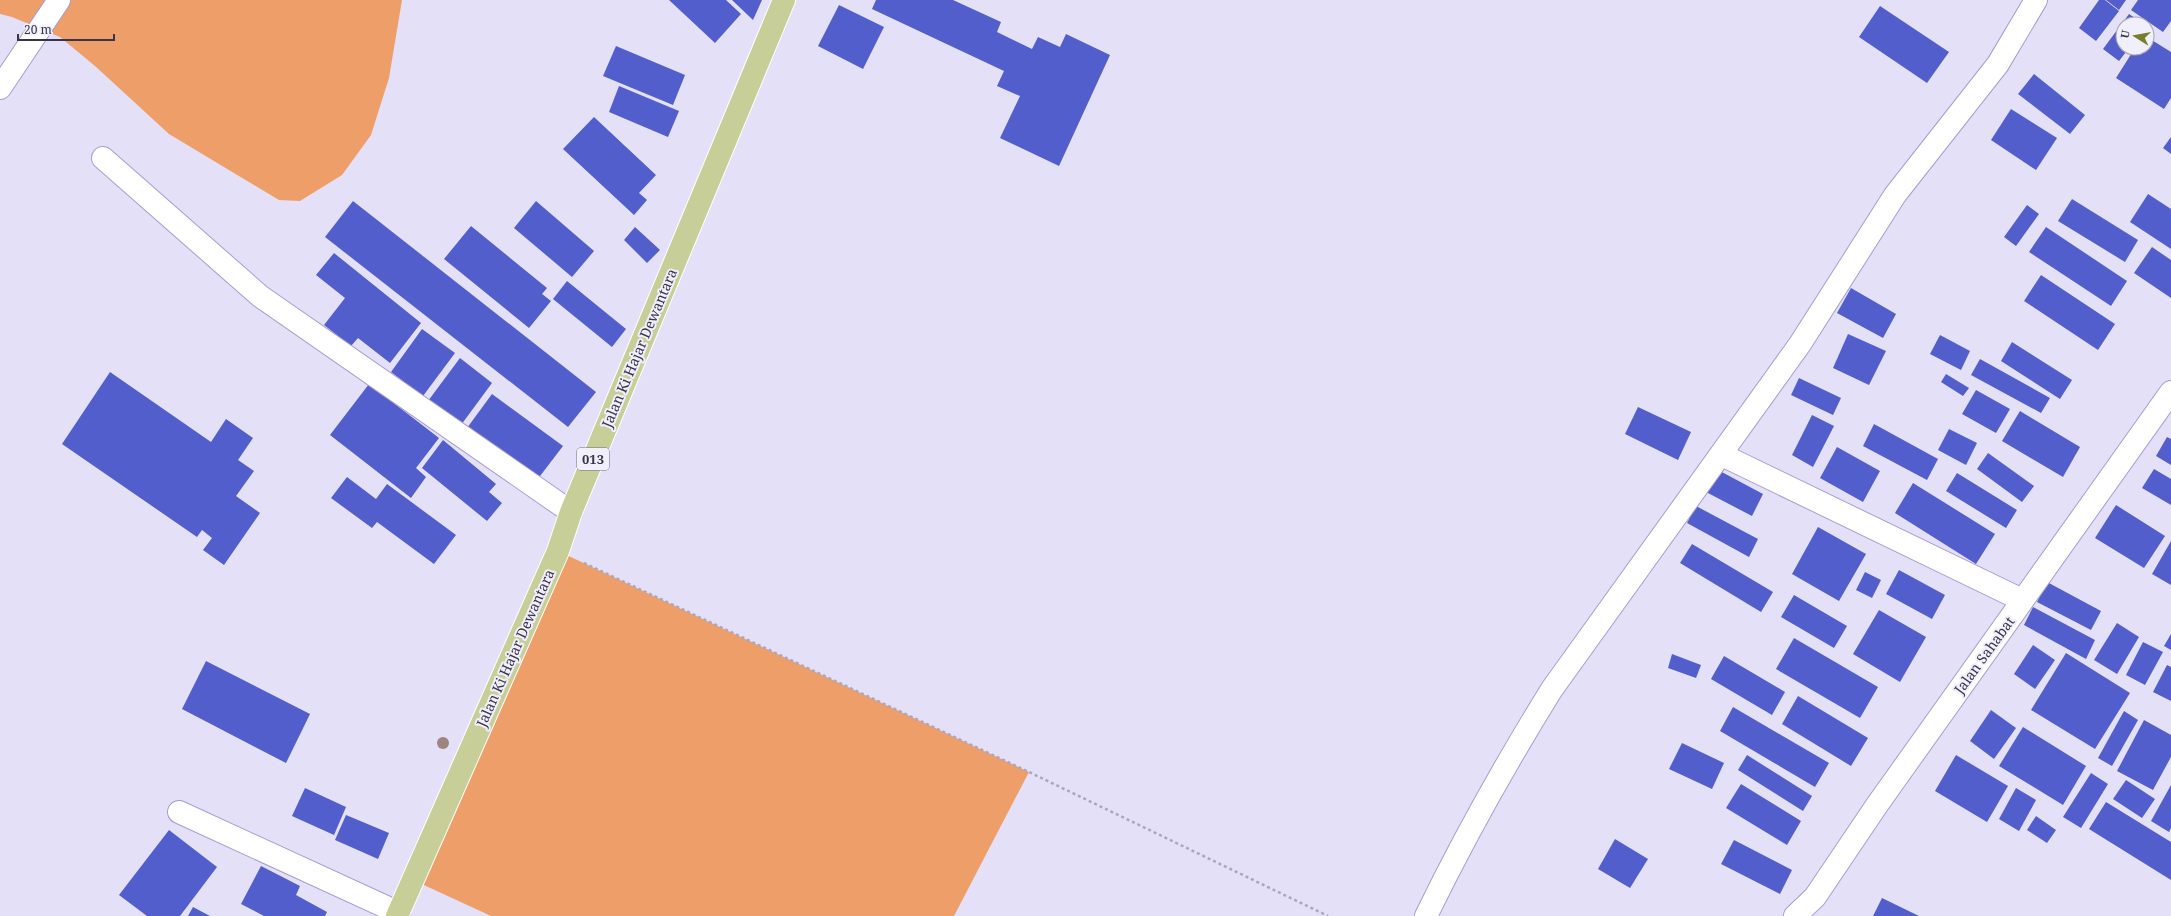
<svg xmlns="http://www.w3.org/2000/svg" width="2171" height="916" viewBox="0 0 2171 916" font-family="'Noto Serif',serif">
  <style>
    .green { fill: #ed9e69 }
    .building { fill: #515ecc }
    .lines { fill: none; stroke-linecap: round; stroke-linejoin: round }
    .minor-casing { stroke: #a89bd5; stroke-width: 24 }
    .primary-casing { stroke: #fff; stroke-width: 24 }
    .path { stroke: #aba6be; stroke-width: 2.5; stroke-dasharray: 3 3; stroke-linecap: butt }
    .minor { stroke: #fff; stroke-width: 22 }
    .primary { stroke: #c8ce97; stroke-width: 22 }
    .tree { fill: #9f847c }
    .labels { text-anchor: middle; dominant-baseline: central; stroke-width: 4; stroke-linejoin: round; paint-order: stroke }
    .shield { fill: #f1effb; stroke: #706c80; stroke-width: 1 }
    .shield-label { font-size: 13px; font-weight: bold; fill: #39344c }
    .street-label { font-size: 14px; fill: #39344c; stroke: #f1effb }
  </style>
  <rect width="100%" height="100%" fill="#e4e0f8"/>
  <!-- green -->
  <g class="green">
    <polygon points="0,0 402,0 389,78 371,135 342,175 300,201 279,200 169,134 95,66 60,37 12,17 0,14"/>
    <polygon points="558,551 1029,772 954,916 491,916 413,880"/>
  </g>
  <!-- building -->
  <g class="building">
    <polygon points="669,0 726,0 741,14 715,43"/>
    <polygon points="732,0 762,0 753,20"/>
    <polygon points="876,0 953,0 1001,22 997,32 1032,49 1038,37 1060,47 1066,34 1110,55 1059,166 1000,138 1020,96 997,86 1004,71 872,9"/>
    <polygon points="2099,0 2105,0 2119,11 2096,41 2079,28"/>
    <polygon points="2106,0 2126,0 2119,10"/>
    <polygon points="2138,0 2171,0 2171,21 2163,32 2131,10"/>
    <polygon points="839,5 884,27 863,69 818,46"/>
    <polygon points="1880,6 1949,52 1927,83 1859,37"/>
    <polygon points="2129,14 2144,24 2123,24 2123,48 2129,48 2119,61 2103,49"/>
    <polygon points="2147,37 2171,52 2171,98 2164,109 2116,78 2135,48 2147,48"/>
    <polygon points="616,46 685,75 673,105 603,76"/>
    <polygon points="2034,74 2085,115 2070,134 2018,94"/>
    <polygon points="619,86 679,111 668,137 609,112"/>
    <polygon points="2011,109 2057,138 2036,170 1991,140"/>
    <polygon points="594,117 656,175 639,193 647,200 634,215 563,149"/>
    <polygon points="2171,137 2171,154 2163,148"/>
    <polygon points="2148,194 2171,209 2171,249 2130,222"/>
    <polygon points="2072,199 2138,240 2125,262 2058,221"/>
    <polygon points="353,201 596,392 568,427 325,237"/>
    <polygon points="536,201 594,251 572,277 514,228"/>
    <polygon points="2027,205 2039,214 2016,246 2004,237"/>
    <polygon points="471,226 547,288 542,294 551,301 529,328 444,259"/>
    <polygon points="635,227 660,250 647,263 624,240"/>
    <polygon points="2046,227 2127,281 2111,306 2029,252"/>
    <polygon points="2152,247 2171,260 2171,298 2134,273"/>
    <polygon points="334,253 421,323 390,363 358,338 351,346 324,325 345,298 316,275"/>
    <polygon points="2041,275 2115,324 2098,350 2024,301"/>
    <polygon points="567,281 626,329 612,347 553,299"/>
    <polygon points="1851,288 1896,314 1883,338 1837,313"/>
    <polygon points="422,329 455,353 423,396 391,372"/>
    <polygon points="1848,334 1886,351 1869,385 1833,368"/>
    <polygon points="1940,335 1970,351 1961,370 1930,354"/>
    <polygon points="2012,342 2072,380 2060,399 2001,361"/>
    <polygon points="460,358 492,383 461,425 428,401"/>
    <polygon points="1980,359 2050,398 2041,413 1971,375"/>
    <polygon points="110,372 211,442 226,419 253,438 238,460 254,471 236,496 260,513 224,565 203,550 212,538 202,530 197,537 62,444"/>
    <polygon points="1946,374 1969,388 1963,396 1941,382"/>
    <polygon points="1799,378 1841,398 1833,415 1791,395"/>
    <polygon points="369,384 439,438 416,468 426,477 411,498 330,435"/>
    <polygon points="1976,390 2010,409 1996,433 1962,414"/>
    <polygon points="492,394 563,446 537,480 467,428"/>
    <polygon points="1638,407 1691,432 1678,460 1625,434"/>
    <polygon points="2020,411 2080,447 2063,477 2002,441"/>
    <polygon points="1812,415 1834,426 1813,467 1792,455"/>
    <polygon points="1874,424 1938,459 1927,480 1863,446"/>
    <polygon points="1949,429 1977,443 1966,465 1938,450"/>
    <polygon points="2167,437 2171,439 2171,465 2156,456"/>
    <polygon points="443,440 496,484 489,492 502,503 487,521 422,468"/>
    <polygon points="1837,447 1880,471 1863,502 1820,478"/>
    <polygon points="1988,453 2034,486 2022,502 1977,469"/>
    <polygon points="2154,469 2171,479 2171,505 2142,488"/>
    <polygon points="1718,470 1763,494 1752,516 1706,492"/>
    <polygon points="1957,473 2017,510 2006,528 1946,491"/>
    <polygon points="347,477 376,499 387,484 456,535 434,564 377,522 372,528 331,498"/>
    <polygon points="1913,483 1995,534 1976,564 1895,513"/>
    <polygon points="2116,505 2165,536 2144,568 2095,538"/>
    <polygon points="1696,506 1758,539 1749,557 1687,523"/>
    <polygon points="1818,527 1866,554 1839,601 1792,574"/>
    <polygon points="2171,541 2171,585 2152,574"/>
    <polygon points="1692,544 1773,592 1761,612 1680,563"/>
    <polygon points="1899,570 1945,595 1932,619 1886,594"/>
    <polygon points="1865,572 1881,580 1872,598 1856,590"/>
    <polygon points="2047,582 2101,611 2091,630 2037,602"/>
    <polygon points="1794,595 1847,626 1834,648 1781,617"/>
    <polygon points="2033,607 2095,640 2086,659 2024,625"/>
    <polygon points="1879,610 1926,637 1900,682 1853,654"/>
    <polygon points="2117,623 2139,637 2117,674 2094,660"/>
    <polygon points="2171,634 2171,650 2164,646"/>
    <polygon points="1794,638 1878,687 1860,718 1776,669"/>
    <polygon points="2143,642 2163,652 2145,685 2126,675"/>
    <polygon points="2033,645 2055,660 2035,689 2014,674"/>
    <polygon points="2066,653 2130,693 2095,749 2031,710"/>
    <polygon points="1672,654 1701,665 1696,678 1668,668"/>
    <polygon points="1724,656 1785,692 1772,715 1711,679"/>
    <polygon points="206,661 310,714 286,763 182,709"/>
    <polygon points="2167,665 2171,667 2171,701 2153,692"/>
    <polygon points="1798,696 1868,738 1851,766 1782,724"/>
    <polygon points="1733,707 1829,763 1815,787 1720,731"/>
    <polygon points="1991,710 2016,728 1994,759 1970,741"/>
    <polygon points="2124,711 2138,720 2112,766 2098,758"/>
    <polygon points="2144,720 2171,735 2171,757 2153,790 2117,771"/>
    <polygon points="2023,727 2086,766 2063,805 1999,766"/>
    <polygon points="1682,743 1724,763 1712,789 1669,769"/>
    <polygon points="1747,755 1812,796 1803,811 1738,770"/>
    <polygon points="1956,755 2008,786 1987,822 1935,791"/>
    <polygon points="2091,773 2108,784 2081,828 2063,817"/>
    <polygon points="2126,780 2155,799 2142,818 2113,799"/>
    <polygon points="1741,784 1801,821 1787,845 1726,808"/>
    <polygon points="2171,785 2171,828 2169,832 2151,821"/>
    <polygon points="305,788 346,807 334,835 292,816"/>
    <polygon points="2016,788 2036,800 2019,831 1999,819"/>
    <polygon points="2106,802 2171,842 2171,880 2089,829"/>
    <polygon points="346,815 389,833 378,859 335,840"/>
    <polygon points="2036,816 2056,830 2047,843 2027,830"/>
    <polygon points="169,830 217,867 180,916 147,916 119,895"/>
    <polygon points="1615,839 1648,859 1630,888 1598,869"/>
    <polygon points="1734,840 1792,870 1780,894 1721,864"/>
    <polygon points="261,866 300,886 296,895 327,912 325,916 264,916 241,904"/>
    <polygon points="1882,898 1919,916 1873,916"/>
    <polygon points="193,907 210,916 188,916"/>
  </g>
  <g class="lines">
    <!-- minor casing -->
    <g class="minor-casing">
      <g id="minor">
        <polyline points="0,88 59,0"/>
        <polyline points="103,158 260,296 571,512"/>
        <polyline points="1722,455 2022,600"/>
        <polyline points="179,812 399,913"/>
        <path d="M1426 916C1464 838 1506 763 1552 689L1800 344 1895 195 1998 64 2036 0"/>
        <polyline points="1795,916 1815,897 1877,805 2171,392"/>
      </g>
    </g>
    <!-- primary casing -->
    <g class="primary-casing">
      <polyline id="primary" points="397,916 558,551 571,512 784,0"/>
    </g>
    <!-- path -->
    <polyline class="path" points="584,563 1029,772 1328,916"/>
    <!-- minor -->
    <use href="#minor" class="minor"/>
    <!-- primary -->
    <use href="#primary" class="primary"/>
  </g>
  <!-- trees -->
  <circle class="tree" cx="443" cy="743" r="6"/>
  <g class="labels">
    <!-- shield labels -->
    <rect class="shield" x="577" y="448" width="32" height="22" rx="3"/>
    <g class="shield-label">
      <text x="593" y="459">013</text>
    </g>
    <!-- street labels -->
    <g class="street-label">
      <text transform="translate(639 348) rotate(-67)">Jalan Ki Hajar Dewantara</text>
      <text transform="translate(515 648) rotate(-66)">Jalan Ki Hajar Dewantara</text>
      <text transform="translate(1984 655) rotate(-54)">Jalan Sahabat</text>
    </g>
  </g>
  <!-- north arrow -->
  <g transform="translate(2135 36) rotate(281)"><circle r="19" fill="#f1effb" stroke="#a7a4b5"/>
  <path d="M0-3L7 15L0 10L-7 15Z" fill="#767e29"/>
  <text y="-6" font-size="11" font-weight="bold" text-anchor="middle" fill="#39344c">U</text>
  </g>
  <!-- scale -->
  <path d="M18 34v6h96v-6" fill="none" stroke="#39344c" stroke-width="2"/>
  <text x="24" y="34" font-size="12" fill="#39344c" stroke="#f1effb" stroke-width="3" paint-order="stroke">20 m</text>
</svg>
